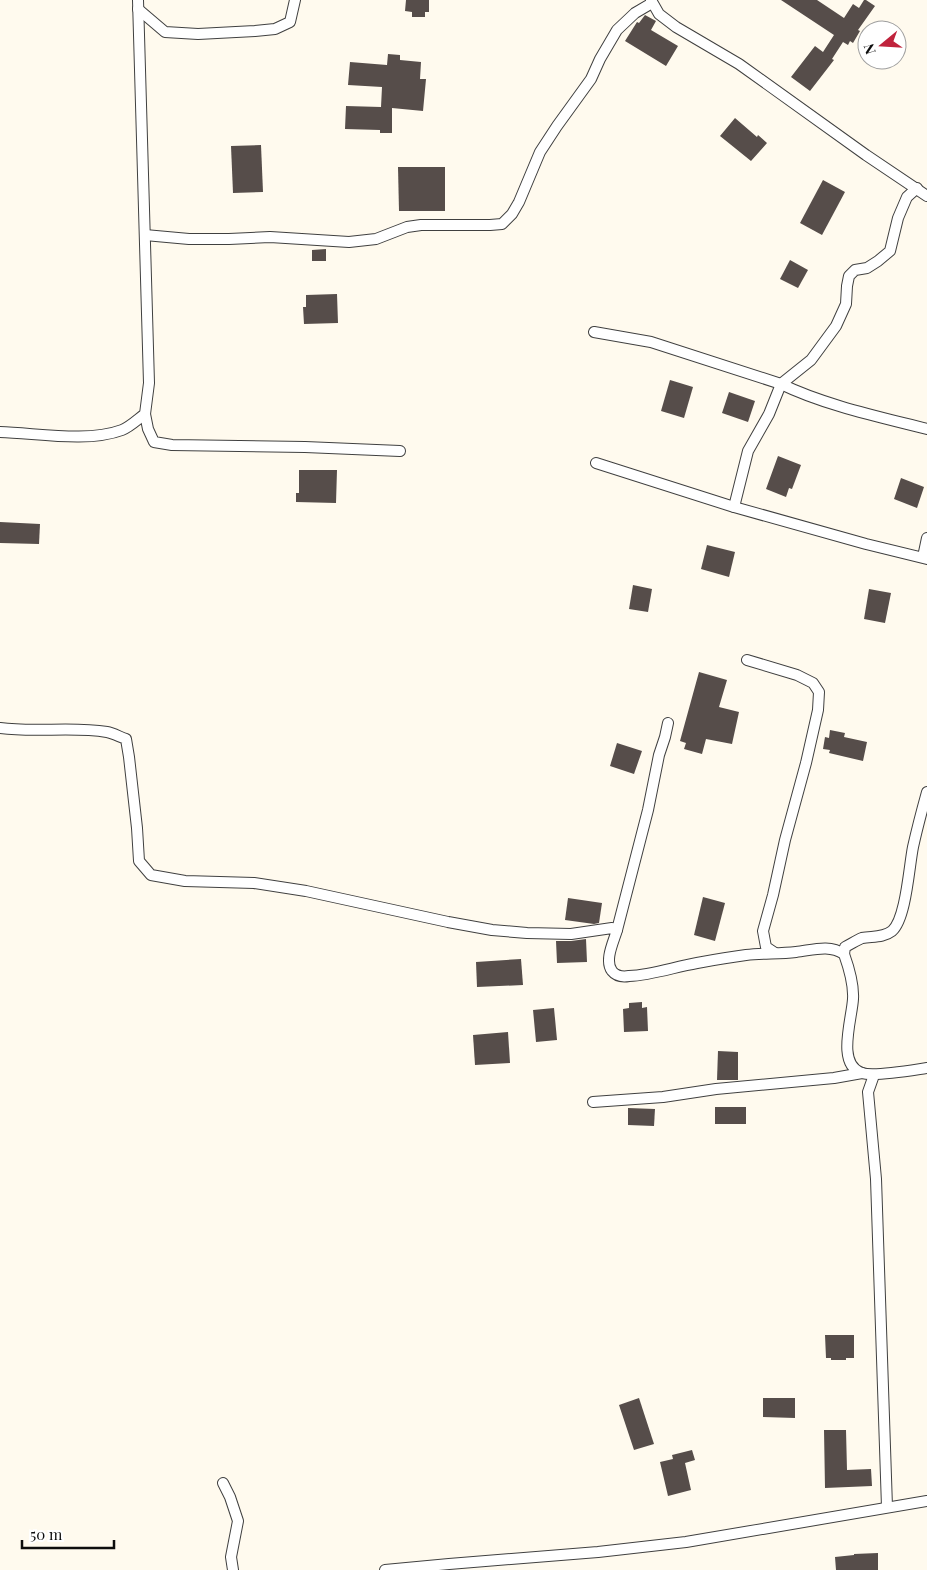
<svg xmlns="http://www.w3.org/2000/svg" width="927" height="1570" viewBox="0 0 927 1570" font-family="'Playfair Display',serif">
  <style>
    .building { fill: #564d4a }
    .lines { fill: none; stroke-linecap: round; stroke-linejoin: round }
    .street-casing { stroke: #404040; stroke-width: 12 }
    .street { stroke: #fff; stroke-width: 10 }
  </style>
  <rect width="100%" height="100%" fill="#fffaee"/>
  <!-- building -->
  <g class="building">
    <polygon points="406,0 429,0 429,12 425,12 425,17 412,17 412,12 405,11"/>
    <polygon points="781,0 817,0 844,18 853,4 859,8 864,0 866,0 875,6 858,30 860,31 853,43 850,41 848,45 843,42 832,59 834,60 810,91 791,77 815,46 823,52 834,35"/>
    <polygon points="645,15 656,21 651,30 678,46 666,66 625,41 637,22 639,23"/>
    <polygon points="388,54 400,55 400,60 421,62 420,79 426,79 423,111 392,108 392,133 380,133 380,130 345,129 346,106 381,107 382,87 348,85 350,62 387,65"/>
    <polygon points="735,118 757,137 758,135 767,143 751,161 720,136"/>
    <polygon points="261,145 263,192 233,193 231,146"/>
    <polygon points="398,167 445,167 445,211 399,211"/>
    <polygon points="823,180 845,192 822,235 800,223"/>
    <polygon points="326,249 326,261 312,261 312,250"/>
    <polygon points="790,260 808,270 798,288 780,279"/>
    <polygon points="337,294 338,323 304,324 303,307 306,307 306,295"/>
    <polygon points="670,380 693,387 684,418 661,411"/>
    <polygon points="729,392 755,401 748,422 722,413"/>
    <polygon points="778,456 801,465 792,489 789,488 786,497 766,489"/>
    <polygon points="299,470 337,470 336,503 296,502 296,493 299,493"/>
    <polygon points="901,478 924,487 917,508 894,499"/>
    <polygon points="0,522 40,524 39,544 0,543"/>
    <polygon points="707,545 735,552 729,577 701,569"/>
    <polygon points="633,585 652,589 648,612 629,609"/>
    <polygon points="869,589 891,593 885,623 864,619"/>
    <polygon points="699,672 727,680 719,707 739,712 732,744 706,739 702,754 684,749 686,743 680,741"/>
    <polygon points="830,730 845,733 844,737 867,742 863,761 829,753 830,750 823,749 825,737 829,738"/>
    <polygon points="617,743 642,751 634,774 610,766"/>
    <polygon points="703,897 725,903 715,941 694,935"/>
    <polygon points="568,898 602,903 599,923 594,924 565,920"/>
    <polygon points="586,939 587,962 557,963 556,941 571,941"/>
    <polygon points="521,959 523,985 477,987 476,962"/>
    <polygon points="642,1002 642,1008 647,1007 648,1031 624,1032 623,1009 629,1008 629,1003"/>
    <polygon points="554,1008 557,1040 536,1042 533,1010"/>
    <polygon points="508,1032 510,1063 475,1065 473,1035"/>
    <polygon points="718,1051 738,1052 738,1080 717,1080"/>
    <rect x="715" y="1107" width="31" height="17"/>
    <polygon points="628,1108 655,1109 654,1126 628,1125"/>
    <polygon points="825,1335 854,1335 854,1358 846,1358 846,1360 831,1360 831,1358 826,1358"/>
    <polygon points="639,1398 654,1444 634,1450 619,1405"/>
    <polygon points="763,1398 795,1398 795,1418 763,1417"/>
    <polygon points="824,1430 846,1430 847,1470 871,1469 872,1486 825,1488"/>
    <polygon points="692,1450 695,1460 685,1463 691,1490 668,1496 660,1462 673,1459 672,1455"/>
    <polygon points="878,1553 878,1570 836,1570 835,1557 854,1555 854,1554"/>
  </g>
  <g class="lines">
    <!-- street casing -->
    <g class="street-casing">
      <g id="street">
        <polyline points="651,0 659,14 676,27 739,64 866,155 927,196"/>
        <polyline points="138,9 165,32 198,34 255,31 275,29 290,22 295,0"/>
        <polyline points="145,235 189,239 229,239 270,237 349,242 376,239 407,227 421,225 490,225 502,224 512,214 519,202 540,152 557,126 591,79 600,59 617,30 635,13 652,3"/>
        <path d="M594 332 651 342 781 384C824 405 880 417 927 429"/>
        <polyline points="145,414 148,429 154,442 172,445 305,447 400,451"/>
        <path d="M0 432C37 433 87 443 122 430 130 427 138 419 145 414L149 383 138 0"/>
        <polyline points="596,463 734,507 866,544 927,559"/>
        <polyline points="734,507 748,451 769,414 781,384 811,360 836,326 846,304 847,286 849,276 855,270 867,268 878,261 890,251 898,218 907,197 917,188"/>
        <polyline points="923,557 927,538"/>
        <polyline points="747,660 797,675 813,683 819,692 818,710 806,763 785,840 773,895 763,931 766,947 775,953"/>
        <path d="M0 728C36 733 71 726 107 732 113 733 120 737 126 739L129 757 137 828 139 861 151 875 185 881 254 883 306 891 448 922 492 930 527 933 571 934 612 928 617 930C614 941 604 960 612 971 616 976 623 977 629 976 652 975 674 967 697 963 713 960 730 957 746 955 763 953 779 954 796 952 813 950 829 944 844 954 849 968 854 984 853 999 852 1019 836 1065 862 1073 874 1077 913 1070 927 1068"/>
        <polyline points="617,930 648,810 659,755 665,737 668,723"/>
        <path d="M844 954 845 947C851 944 857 940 862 938 872 936 883 938 892 931 906 919 909 867 913 847 917 829 922 810 927 792"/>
        <polyline points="874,1075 868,1092 876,1179 887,1507"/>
        <polyline points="593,1102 663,1097 716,1089 834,1078 862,1073"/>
        <polyline points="223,1483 230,1497 238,1521 231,1557 233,1570"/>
        <polyline points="385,1570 449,1564 598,1552 686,1542 927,1501"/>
      </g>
    </g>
    <!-- street -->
    <use href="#street" class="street"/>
  </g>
  <!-- north arrow -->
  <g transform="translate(882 45) rotate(252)"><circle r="24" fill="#ffffff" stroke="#9e9e9e"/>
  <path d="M0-4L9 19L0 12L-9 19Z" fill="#c0233c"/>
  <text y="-8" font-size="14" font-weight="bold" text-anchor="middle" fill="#0d0d0d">N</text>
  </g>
  <!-- scale -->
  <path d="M22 1540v8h92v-8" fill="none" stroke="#0d0d0d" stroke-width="2.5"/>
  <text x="30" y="1540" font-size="15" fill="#0d0d0d" stroke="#ffffff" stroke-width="4" paint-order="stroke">50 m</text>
</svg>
